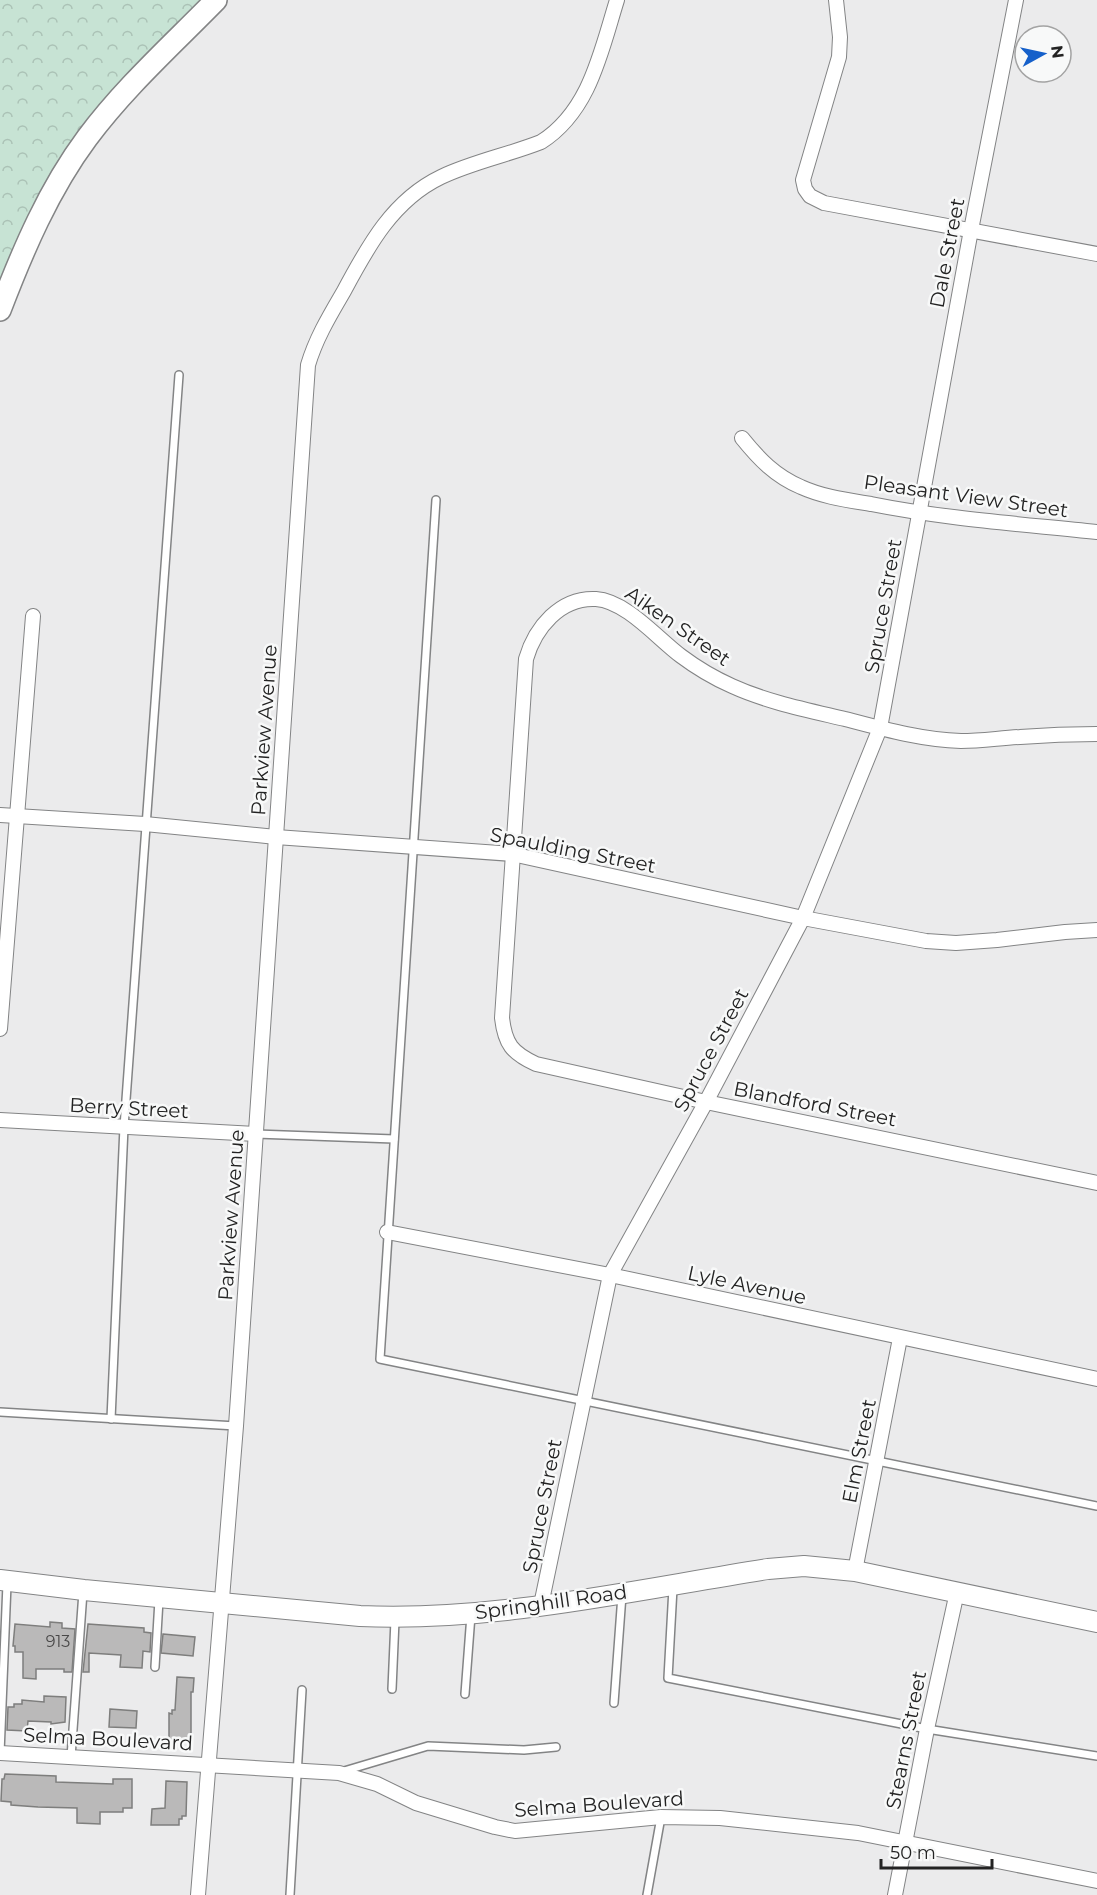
<svg xmlns="http://www.w3.org/2000/svg" width="1097" height="1895" viewBox="0 0 1097 1895" font-family="Montserrat,sans-serif">
  <style>
    .forest { fill: url(#forest-crowns) }
    .building { fill: #bab9b9; stroke: #7e7e7d; stroke-width: 1.5 }
    .lines { fill: none; stroke-linecap: round; stroke-linejoin: round }
    .lane-casing { stroke: #838485; stroke-width: 10 }
    .street-casing { stroke: #838485; stroke-width: 16 }
    .secondary-casing { stroke: #838485; stroke-width: 22 }
    .primary-casing { stroke: #838485; stroke-width: 24 }
    .lane { stroke: #fff; stroke-width: 7 }
    .street { stroke: #fff; stroke-width: 14 }
    .secondary { stroke: #fff; stroke-width: 20 }
    .primary { stroke: #fff; stroke-width: 21 }
    .labels { text-anchor: middle; dominant-baseline: central; stroke-width: 5; stroke-linejoin: round; paint-order: stroke }
    .number-label { font-size: 16px; fill: #494848 }
    .street-label { font-size: 20px; fill: #232323; stroke: #f8f9f9 }
  </style>
  <defs>
    <pattern id="forest-crowns" width="20" height="18" patternUnits="userSpaceOnUse" patternTransform="scale(1.5)"><rect width="20" height="18" fill="#c7e3d4"/><path d="M2 6a3 3 0 1 1 6 0M12 15a3 3 0 1 1 6 0" fill="none" stroke="#abc2b6"/></pattern>
  </defs>
  <rect width="100%" height="100%" fill="#ebebec"/>
  <!-- forest -->
  <polygon class="forest" points="0,0 205,0 142,63 0,287"/>
  <!-- building -->
  <g class="building">
    <polygon points="50,1622 62,1623 62,1628 75,1629 72,1672 64,1672 64,1669 36,1669 36,1679 23,1678 23,1652 15,1652 15,1646 13,1646 15,1624 50,1627"/>
    <polygon points="88,1624 144,1628 144,1632 151,1633 150,1652 143,1651 142,1668 120,1667 121,1655 89,1653 89,1672 83,1672"/>
    <polygon points="163,1634 195,1637 193,1656 161,1653"/>
    <polygon points="177,1677 194,1678 193,1692 191,1692 191,1739 169,1739 169,1713 172,1714 172,1710 175,1710"/>
    <polygon points="44,1696 66,1697 65,1722 51,1724 51,1722 28,1721 27,1731 7,1730 8,1707 14,1707 14,1704 22,1704 22,1700 44,1702"/>
    <polygon points="110,1709 137,1711 136,1728 109,1727"/>
    <polygon points="5,1774 56,1776 56,1782 113,1784 113,1779 132,1779 132,1808 123,1808 123,1812 100,1812 100,1824 77,1823 77,1808 38,1807 11,1805 11,1802 1,1801 2,1779 4,1779"/>
    <polygon points="166,1781 187,1782 186,1816 182,1816 182,1819 179,1819 179,1825 151,1825 152,1809 165,1808"/>
  </g>
  <g class="lines">
    <!-- lane casing -->
    <g class="lane-casing">
      <g id="lane">
        <polyline points="436,500 380,1359 1097,1506"/>
        <polyline points="256,1134 394,1139"/>
        <polyline points="0,1412 236,1426"/>
        <polyline points="111,1419 124,1127 179,375"/>
        <polyline points="673,1588 668,1678 927,1729 1097,1756"/>
        <polyline points="155,1667 159,1600"/>
        <polyline points="392,1689 395,1620"/>
        <polyline points="465,1694 471,1615"/>
        <polyline points="614,1703 622,1595"/>
        <polyline points="0,1753 7,1584"/>
        <polyline points="71,1757 83,1592"/>
        <polyline points="344,1771 428,1746 524,1750 556,1747"/>
        <polyline points="290,1895 302,1690"/>
        <polyline points="647,1895 661,1817"/>
      </g>
    </g>
    <!-- street casing -->
    <g class="street-casing">
      <g id="street">
        <polyline points="836,0 840,37 839,57 803,180 805,189 810,196 824,203 1097,254"/>
        <path d="M742 438C759 459 775 476 801 487 823 497 847 500 871 504 946 519 1022 524 1097 532"/>
        <path d="M1097 734C1071 734 1046 735 1020 737 1000 738 981 741 961 741 922 740 883 729 845 719 807 710 767 702 732 686 714 678 697 668 681 656 657 638 626 601 596 599 560 597 535 628 526 659L502 1018C505 1044 512 1053 536 1064L706 1102 1097 1183"/>
        <polyline points="0,815 145,824 276,837 512,854 803,918 926,941 956,943 997,940 1065,932 1097,930"/>
        <polyline points="0,1029 33,616"/>
        <polyline points="0,1120 256,1134"/>
        <polyline points="387,1232 610,1275 1097,1379"/>
        <polyline points="855,1571 900,1338"/>
        <polyline points="541,1605 610,1275 706,1102 803,918 880,728 971,230 1016,0"/>
        <polyline points="0,1753 339,1773 377,1784 416,1803 495,1827 515,1831 661,1817 720,1818 858,1833 1097,1881"/>
        <path d="M198 1895 236 1426 308 365C316 338 330 315 344 291 368 246 393 200 441 177 472 162 508 155 541 142 590 111 601 51 617 0"/>
        <polyline points="895,1895 927,1729 957,1592"/>
      </g>
    </g>
    <!-- secondary casing -->
    <g class="secondary-casing">
      <path id="secondary" d="M0 1580 84 1590 360 1616C495 1622 634 1590 768 1569L804 1566 855 1571 1097 1622"/>
    </g>
    <!-- primary casing -->
    <g class="primary-casing">
      <path id="primary" d="M0 310C23 250 49 189 87 138 125 87 172 45 216 0"/>
    </g>
    <!-- lane -->
    <use href="#lane" class="lane"/>
    <!-- street -->
    <use href="#street" class="street"/>
    <!-- secondary -->
    <use href="#secondary" class="secondary"/>
    <!-- primary -->
    <use href="#primary" class="primary"/>
  </g>
  <g class="labels">
    <!-- number labels -->
    <g class="number-label">
      <text x="58" y="1641">913</text>
    </g>
    <!-- street labels -->
    <g class="street-label">
      <text transform="translate(947 253) rotate(-79)">Dale Street</text>
      <text transform="translate(966 496) rotate(8)">Pleasant View Street</text>
      <text transform="translate(883 606) rotate(-80)">Spruce Street</text>
      <text transform="translate(678 626) rotate(35)">Aiken Street</text>
      <text transform="translate(264 730) rotate(-86)">Parkview Avenue</text>
      <text transform="translate(573 850) rotate(11)">Spaulding Street</text>
      <text transform="translate(711 1050) rotate(-62)">Spruce Street</text>
      <text transform="translate(815 1104) rotate(11)">Blandford Street</text>
      <text transform="translate(129 1108) rotate(3)">Berry Street</text>
      <text transform="translate(231 1215) rotate(-86)">Parkview Avenue</text>
      <text transform="translate(747 1285) rotate(12)">Lyle Avenue</text>
      <text transform="translate(859 1451) rotate(-79)">Elm Street</text>
      <text transform="translate(542 1506) rotate(-79)">Spruce Street</text>
      <text transform="translate(551 1602) rotate(-8)">Springhill Road</text>
      <text transform="translate(108 1739) rotate(3)">Selma Boulevard</text>
      <text transform="translate(906 1740) rotate(-79)">Stearns Street</text>
      <text transform="translate(599 1804) rotate(-4)">Selma Boulevard</text>
    </g>
  </g>
  <!-- north arrow -->
  <g transform="translate(1043 54) rotate(82)"><circle r="28" fill="#f8f9f9" stroke="#a3a3a3" stroke-width="1.5"/>
  <path d="M0-4.5L10 22L0 15L-10 22Z" fill="#1560ca"/>
  <text y="-9" font-size="16" font-weight="bold" text-anchor="middle" fill="#232323">N</text>
  </g>
  <!-- scale -->
  <path d="M881 1859v9h111v-9" fill="none" stroke="#232323" stroke-width="3"/>
  <text x="890" y="1859" font-size="18" fill="#232323" stroke="#f8f9f9" stroke-width="4.5" paint-order="stroke">50 m</text>
</svg>
